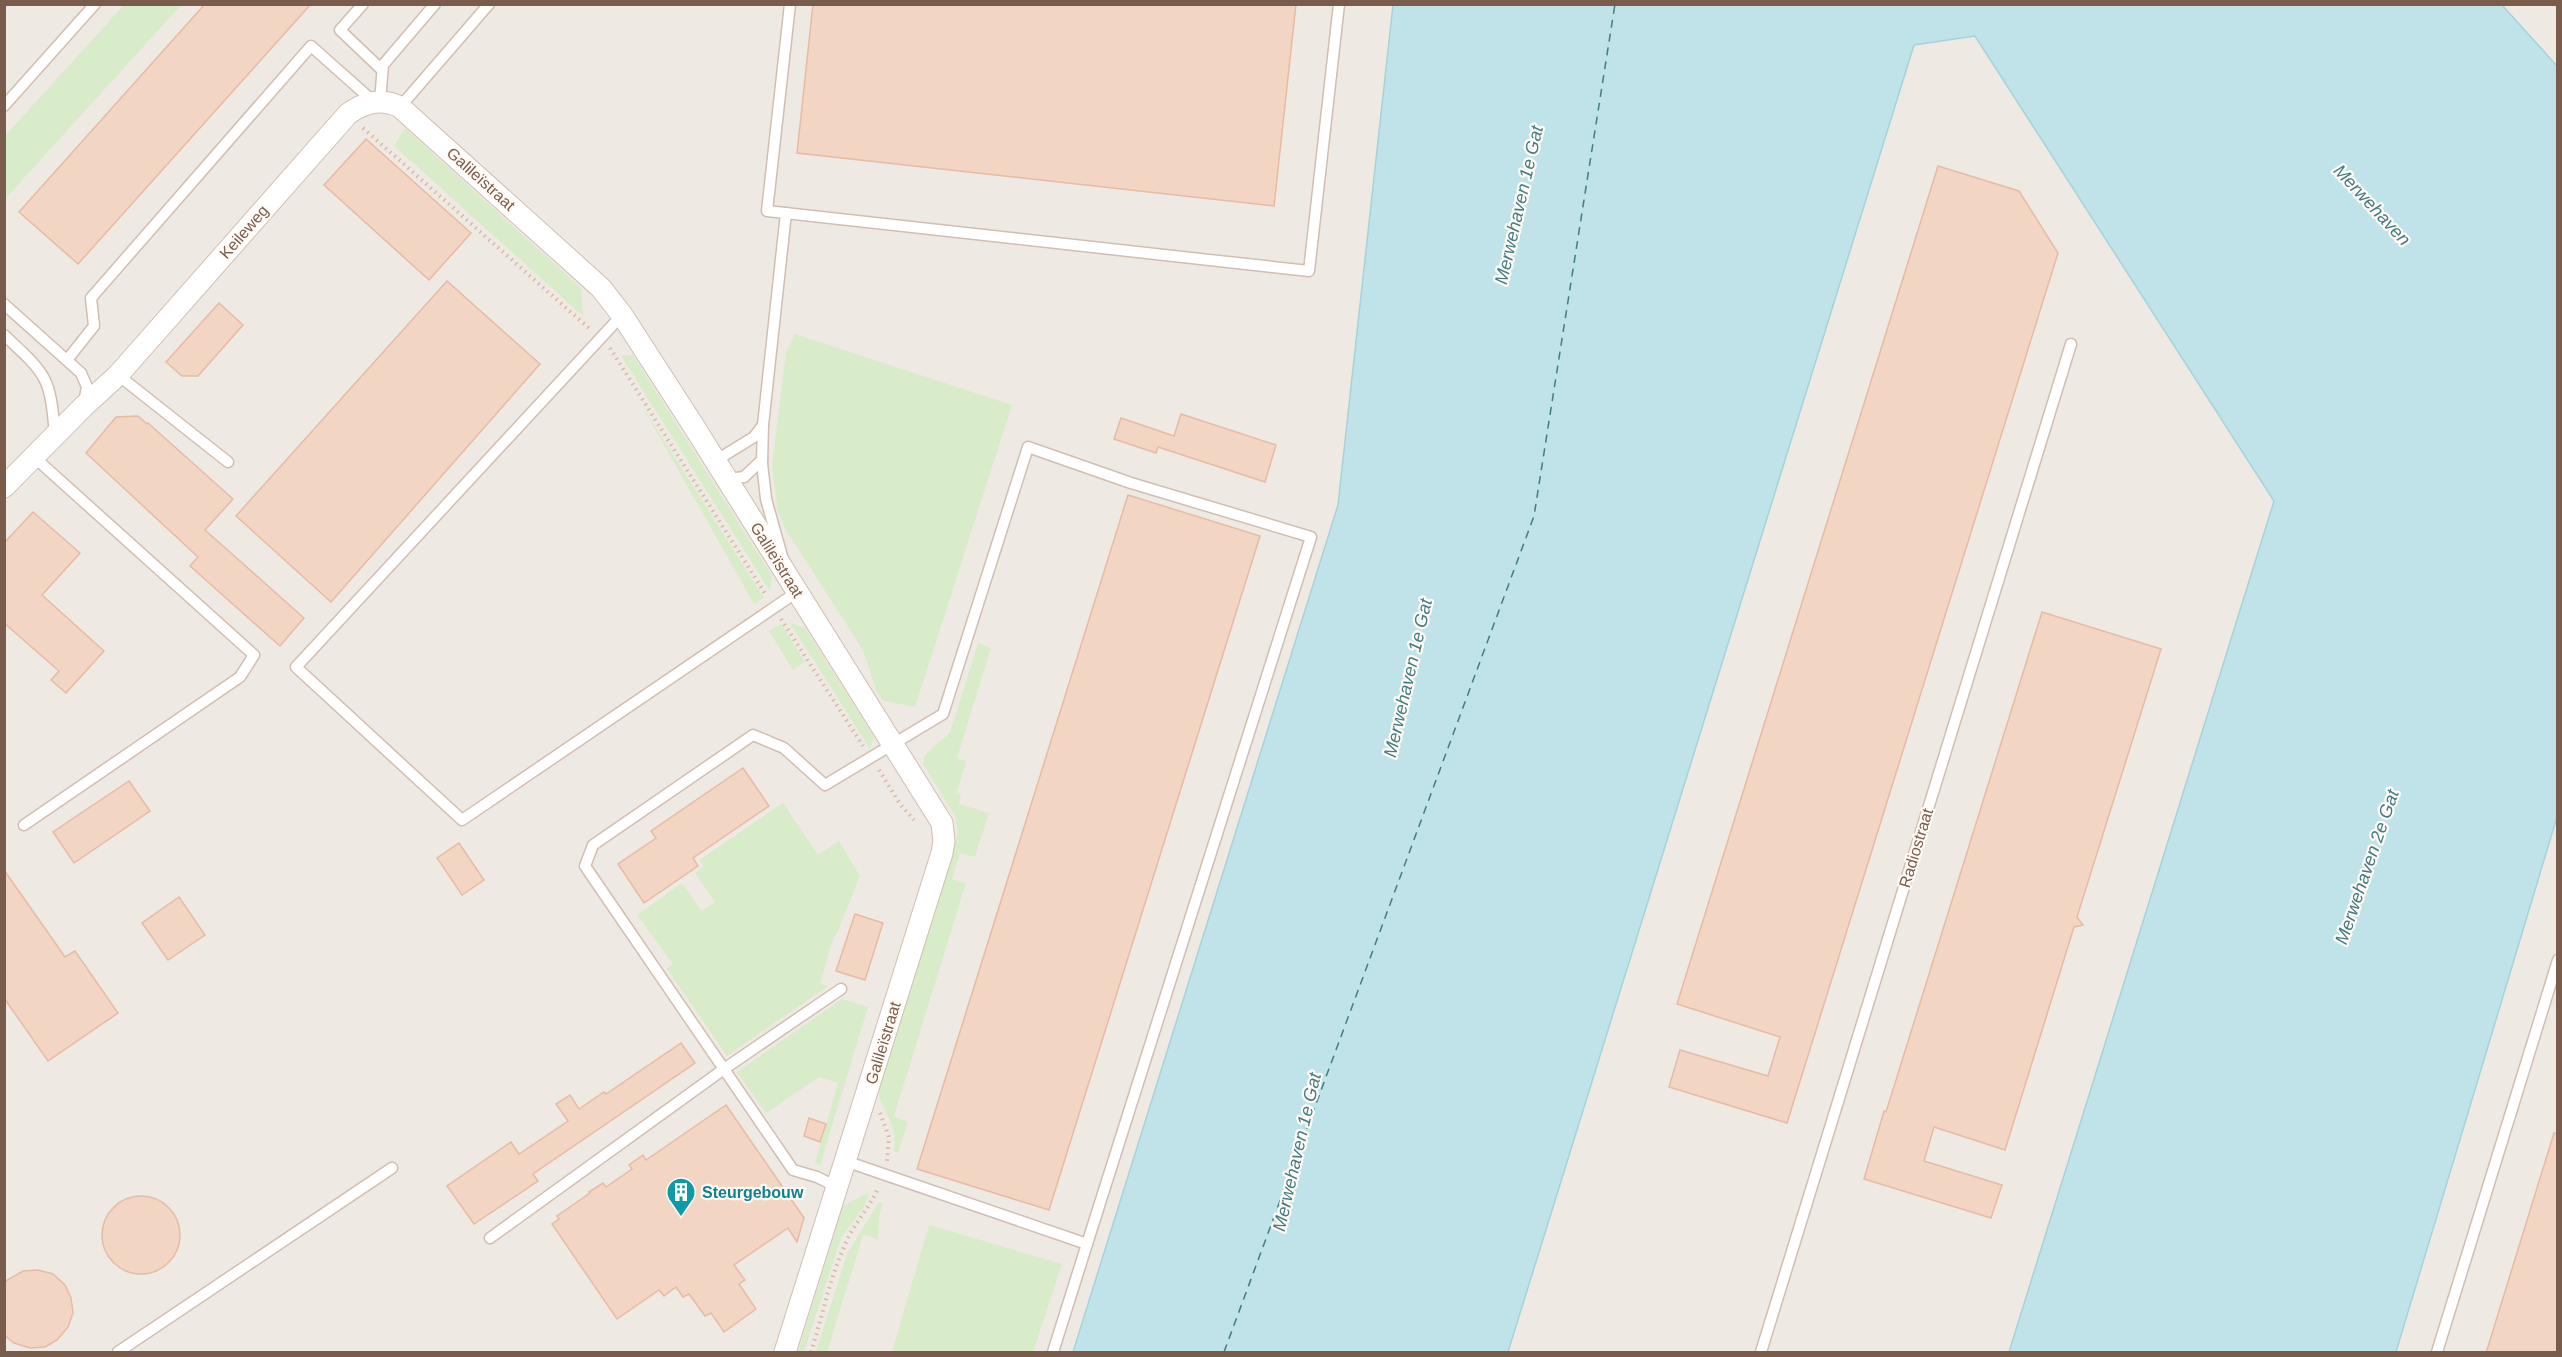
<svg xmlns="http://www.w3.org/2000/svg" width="2562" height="1357" viewBox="0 0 2562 1357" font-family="Helvetica,sans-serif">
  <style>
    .industrial { fill: #efe9e4 }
    .green { fill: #d8ecc9 }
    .water { fill: #bfe3e8; stroke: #a5d3da; stroke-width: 1.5 }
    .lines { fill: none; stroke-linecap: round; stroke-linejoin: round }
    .ferry { stroke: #437c86; stroke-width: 1.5; stroke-dasharray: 8 6; stroke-linecap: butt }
    .building { fill: #f3d5c3; stroke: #e6bba3; stroke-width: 1.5 }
    .service-casing { stroke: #d1beb0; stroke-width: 13 }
    .minor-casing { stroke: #d1beb0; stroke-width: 23 }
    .path { stroke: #d9b8a5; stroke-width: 4; stroke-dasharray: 1.5 4.5; stroke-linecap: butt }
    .service { stroke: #fff; stroke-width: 10 }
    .minor { stroke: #fff; stroke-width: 21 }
    .labels { text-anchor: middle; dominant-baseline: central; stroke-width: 4.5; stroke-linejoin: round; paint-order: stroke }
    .street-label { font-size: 16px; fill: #7a5c4d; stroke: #fffaf3 }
    .culture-label { font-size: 16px; font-weight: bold; fill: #0d838f; stroke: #fffaf3; text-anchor: start }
    .water-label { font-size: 18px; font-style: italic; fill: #437c86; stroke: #fffaf3 }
  </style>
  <rect width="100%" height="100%" fill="#fdf6ec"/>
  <!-- industrial -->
  <rect class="industrial" x="5" y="5" width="2552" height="1347"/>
  <!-- green -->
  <g class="green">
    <polygon points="125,4 181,5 5,199 5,136"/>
    <polygon points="405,128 581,288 583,316 394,146"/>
    <polygon points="795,334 1012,405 915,707 884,701 877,693 863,650 786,530 778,512 772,466 786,352"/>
    <polygon points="633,355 772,576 770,591 621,356"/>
    <polygon points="641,404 764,598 754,604"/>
    <polygon points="790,623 805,628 874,737 870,749"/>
    <polygon points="781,624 805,662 793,670 769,631"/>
    <path d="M978 643 991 648 957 758 966 761 957 793 961 794 959 804 989 813 975 857 960 853 952 879 966 883 894 1116 908 1122 898 1153 893 1151C901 1124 879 1111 879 1090L958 833 955 816 923 764 924 757 929 751 950 733Z"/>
    <polygon points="783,803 818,855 839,841 860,876 837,933 834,936 820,983 828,986 727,1056 667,969 673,964 637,915 682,883 702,911 715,902 695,873 704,866 699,860"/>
    <polygon points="842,999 868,1007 820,1166 815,1163 838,1083 819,1077 766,1113 737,1072"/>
    <polygon points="869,1192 865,1205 841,1238 804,1352 798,1352 843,1206"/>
    <polygon points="879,1202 882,1203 879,1219 878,1239 863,1235 827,1352 816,1352 847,1254"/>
    <polygon points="929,1225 1062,1264 1033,1352 892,1352"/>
  </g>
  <!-- water -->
  <polygon class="water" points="1393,5 2502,5 2557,66 2557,817 2396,1352 2009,1352 2274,501 1975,36 1914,45 1508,1352 1073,1352 1338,505"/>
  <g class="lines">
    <!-- ferry -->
    <polyline class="ferry" points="1224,1352 1534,516 1615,4"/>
  </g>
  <!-- building -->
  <g class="building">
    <polygon points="205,4 311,4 78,264 19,212"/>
    <polygon points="813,4 1296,4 1274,206 797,153"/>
    <polygon points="366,139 471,233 429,280 324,185"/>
    <polygon points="1938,166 2019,191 2058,253 1787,1123 1669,1087 1680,1050 1768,1076 1780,1037 1677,1004"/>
    <polygon points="447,281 540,364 331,602 236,516"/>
    <polygon points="219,303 243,325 198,376 182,376 166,362"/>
    <polygon points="1181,414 1276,445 1265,482 1158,447 1156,453 1114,439 1121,418 1174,436"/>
    <polygon points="138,416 147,424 148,423 233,499 205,530 304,618 280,646 190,566 198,557 86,453 116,417"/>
    <polygon points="1128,495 1260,536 1049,1210 917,1169"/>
    <polygon points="33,512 80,553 42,595 104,651 66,693 51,680 59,671 4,623 4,543"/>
    <polygon points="2042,612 2161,649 2077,917 2083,925 2074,927 2005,1150 1934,1127 1924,1161 2002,1185 1991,1218 1864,1179 1884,1111 1886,1112"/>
    <polygon points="743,768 769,806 693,858 698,866 644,903 618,864 656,838 651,831"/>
    <polygon points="129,781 150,811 74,863 53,832"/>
    <polygon points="459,843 484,880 462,895 437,858"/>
    <polygon points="4,870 65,957 75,951 118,1013 48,1061 4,998"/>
    <polygon points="179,897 205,935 168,960 142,923"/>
    <polygon points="855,914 883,923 865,980 836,971"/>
    <polygon points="681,1043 695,1063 533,1174 538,1181 474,1224 447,1186 511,1142 519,1154 568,1121 556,1104 570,1095 579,1109 604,1092 606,1094"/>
    <polygon points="726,1105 804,1218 797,1242 788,1228 734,1265 745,1280 739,1284 756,1309 724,1332 711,1313 705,1316 689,1294 683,1297 676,1287 664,1296 659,1290 617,1319 552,1224 559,1219 557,1216 590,1193 589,1192 603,1183 606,1187 632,1169 629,1165 643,1155 646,1160"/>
    <polygon points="809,1118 826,1124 820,1142 804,1136"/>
    <polygon points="2554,1133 2558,1134 2558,1353 2486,1353"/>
    <circle cx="141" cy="1235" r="39"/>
    <polygon points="38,1270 53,1274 65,1285 71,1298 73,1313 68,1327 57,1340 45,1347 30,1348 14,1343 4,1335 4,1282 23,1271"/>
  </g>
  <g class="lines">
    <!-- service casing -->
    <g class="service-casing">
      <g id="service">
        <polyline points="363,4 340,30 382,70"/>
        <polyline points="790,4 767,211 1309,271 1339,4"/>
        <polyline points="380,101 383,65 435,4"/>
        <polyline points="4,106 95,4"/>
        <polyline points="400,107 489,4"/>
        <polyline points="4,304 81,373 87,387 84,403"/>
        <polyline points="622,315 296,667 462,820 797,592"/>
        <path d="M4 335C47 375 50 376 55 435"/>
        <polyline points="67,360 94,326 91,298 311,46 374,102"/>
        <polyline points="118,375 228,462"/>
        <polyline points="763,425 786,213"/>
        <polyline points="715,461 754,437 763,425 762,463 766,499 782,556"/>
        <polyline points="727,479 744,477 762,460"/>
        <polyline points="24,825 240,677 254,655 34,457"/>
        <polyline points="837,1187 817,1177 793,1170 585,866 593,845 753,735 784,748 825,785 943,714 1028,447 1131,483 1311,537 1087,1244 845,1161"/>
        <polyline points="490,1238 724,1069 841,989"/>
        <polyline points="118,1352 392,1168"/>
        <polyline points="1053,1352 1087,1244"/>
        <polyline points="1761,1352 2071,344"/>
        <polyline points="2437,1352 2558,960"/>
      </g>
    </g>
    <!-- minor casing -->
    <g class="minor-casing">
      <path id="minor" d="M4 487 83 407 118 375 348 114C364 102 382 98 400 107L601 288 622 315 693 425 942 823 944 841 942 853 785 1352"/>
    </g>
    <!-- path -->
    <g class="path">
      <polyline points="363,128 591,330"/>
      <polyline points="610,348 766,595"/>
      <polyline points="781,619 863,746"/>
      <polyline points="879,770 900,804 914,820"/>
      <polyline points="880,1113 889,1137 887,1161"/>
      <path d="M811 1352C823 1314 831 1272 849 1236 858 1219 870 1207 878 1188"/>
    </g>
    <!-- service -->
    <use href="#service" class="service"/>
    <!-- minor -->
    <use href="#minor" class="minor"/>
  </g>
  <!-- icons -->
  <defs>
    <g id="building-pin" transform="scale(1.5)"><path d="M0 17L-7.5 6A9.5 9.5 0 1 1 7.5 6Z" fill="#0f9aa8" stroke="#fffaf3"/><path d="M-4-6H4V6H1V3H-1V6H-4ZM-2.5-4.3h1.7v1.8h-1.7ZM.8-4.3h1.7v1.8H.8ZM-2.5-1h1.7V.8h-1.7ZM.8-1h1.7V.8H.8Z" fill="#fff"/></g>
  </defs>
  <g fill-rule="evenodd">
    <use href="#building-pin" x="681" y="1192"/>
  </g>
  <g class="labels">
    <!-- street labels -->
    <g class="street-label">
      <text transform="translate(481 179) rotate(42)">Galileïstraat</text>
      <text transform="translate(244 232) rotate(-49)">Keileweg</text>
      <text transform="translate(777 560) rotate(58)">Galileïstraat</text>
      <text transform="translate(1916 848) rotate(-73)">Radiostraat</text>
      <text transform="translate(883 1043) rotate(-73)">Galileïstraat</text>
    </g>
    <!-- culture labels -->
    <g class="culture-label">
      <text x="702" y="1192">Steurgebouw</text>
    </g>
    <!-- water labels -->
    <g class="water-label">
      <text transform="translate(1519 205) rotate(-77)">Merwehaven 1e Gat</text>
      <text transform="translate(2372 205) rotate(47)">Merwehaven</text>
      <text transform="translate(1408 678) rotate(-77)">Merwehaven 1e Gat</text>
      <text transform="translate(2367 867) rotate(-71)">Merwehaven 2e Gat</text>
      <text transform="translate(1297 1152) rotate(-77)">Merwehaven 1e Gat</text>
    </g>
  </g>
  <!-- border -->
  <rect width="2562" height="1357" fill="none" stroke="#7a5c4d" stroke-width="12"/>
</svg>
